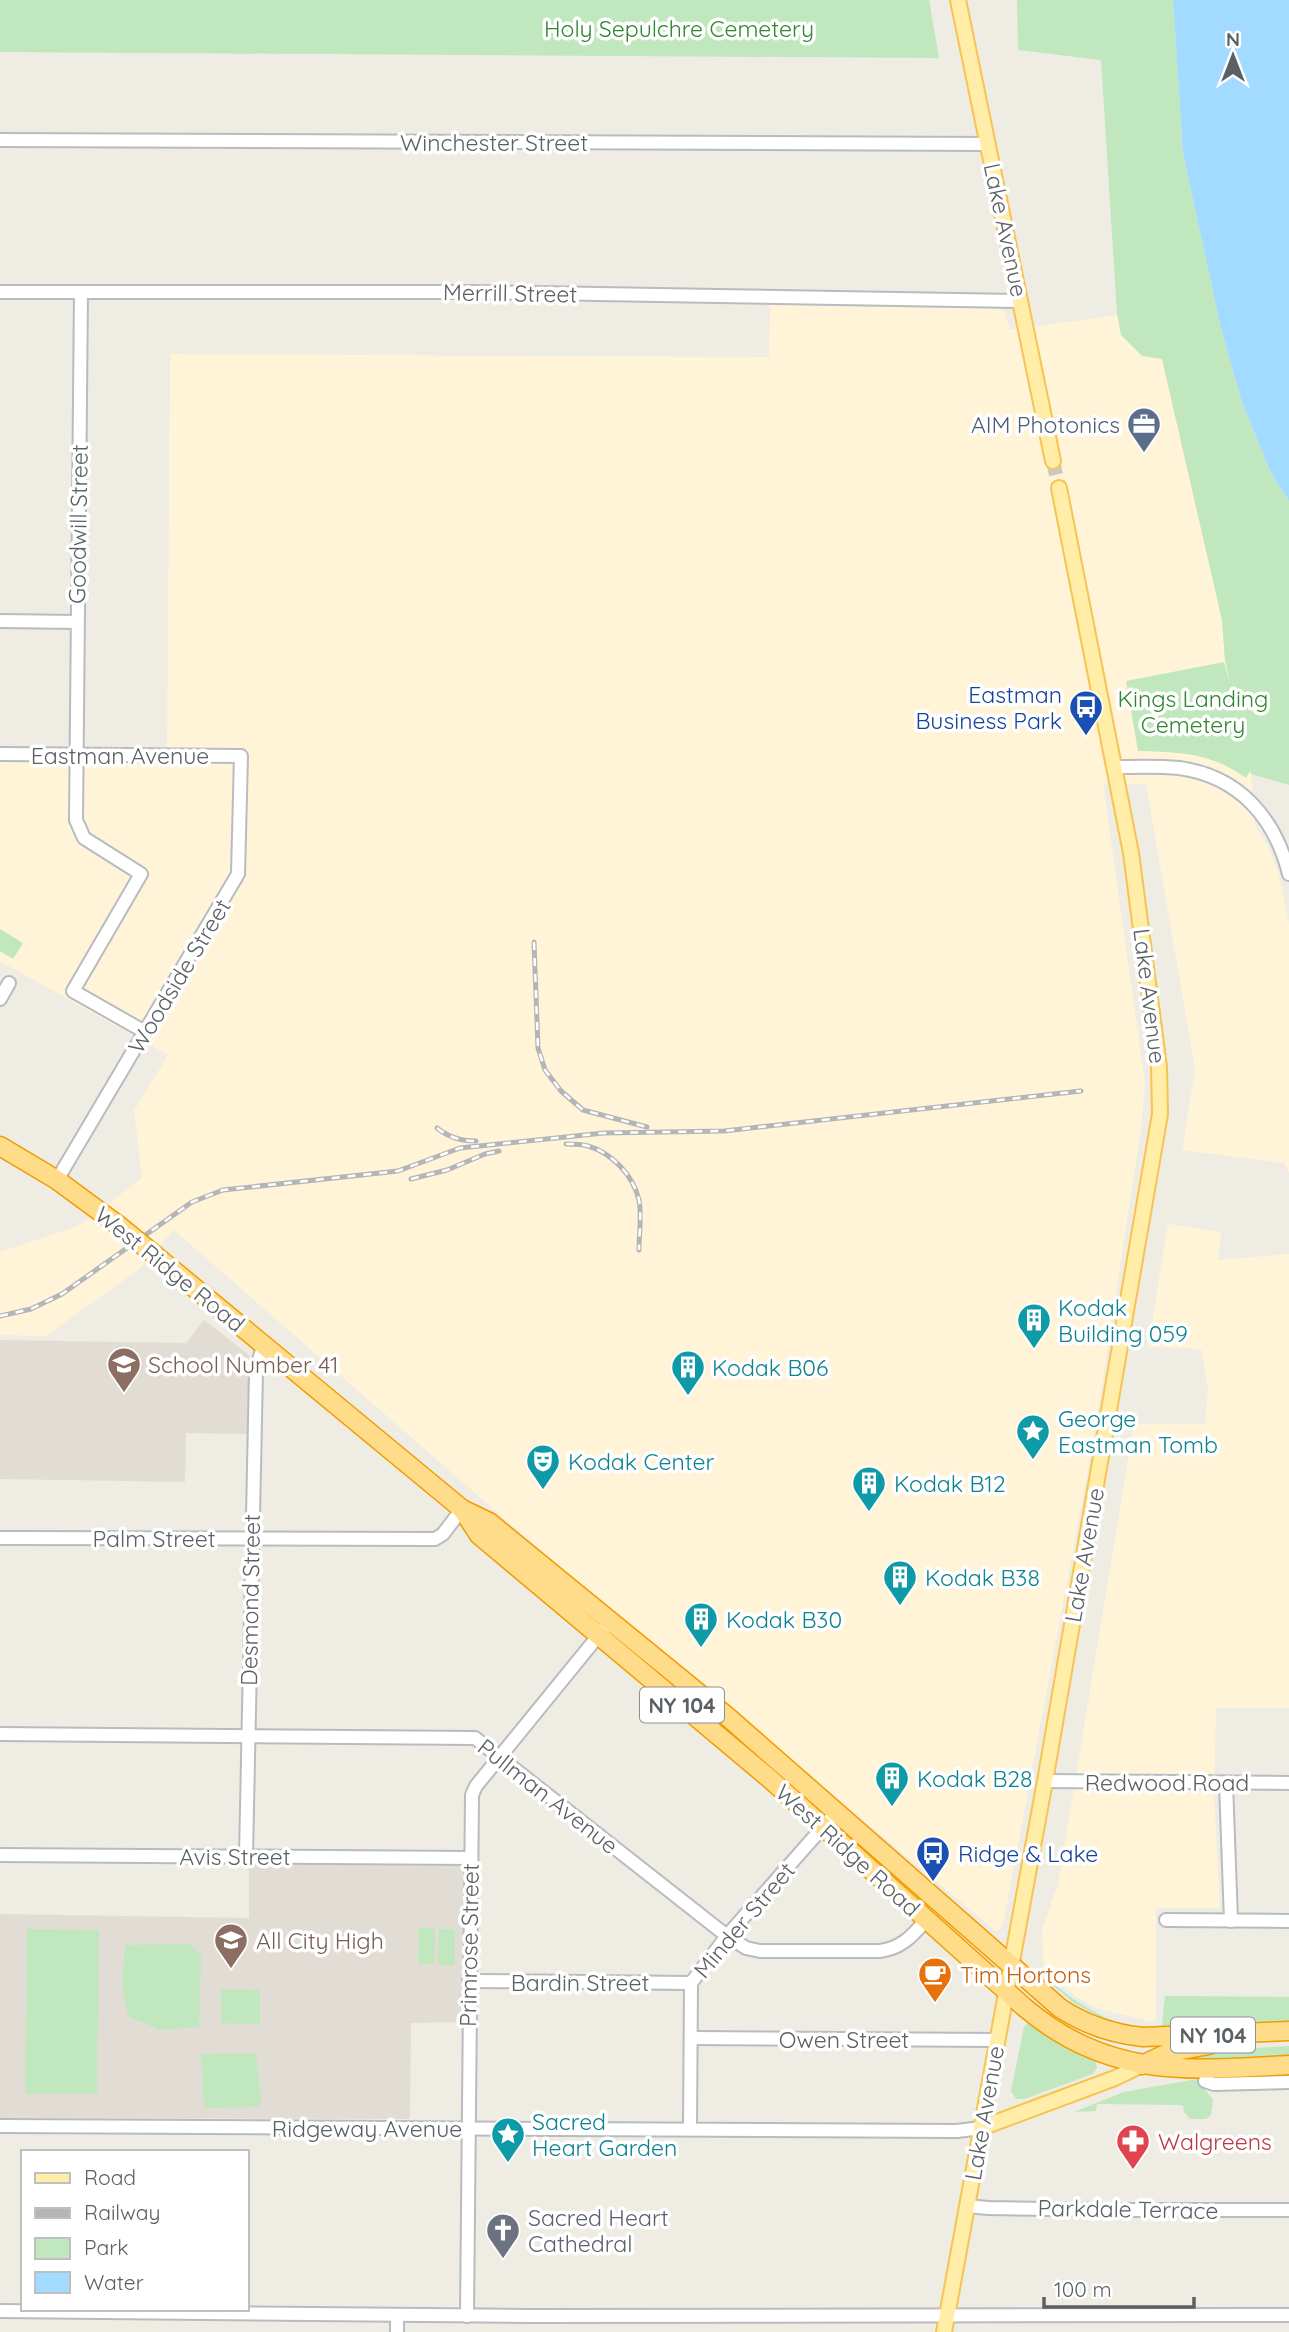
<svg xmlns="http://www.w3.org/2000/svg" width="1289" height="2332" viewBox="0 0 1289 2332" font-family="Quicksand,sans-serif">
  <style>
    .commercial { fill: #fff4d8 }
    .education { fill: #e1ddd4 }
    .green { fill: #c0e7be }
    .water { fill: #a3daff }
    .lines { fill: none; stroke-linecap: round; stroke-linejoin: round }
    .major-tunnel { stroke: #cac9c4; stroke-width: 14; stroke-dasharray: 14 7; stroke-linecap: butt }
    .minor-casing { stroke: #b8bbc0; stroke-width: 16 }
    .major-casing { stroke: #f7c353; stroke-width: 18 }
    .highway-casing { stroke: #f29c00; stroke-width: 21 }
    .minor { stroke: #fff; stroke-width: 12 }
    .major { stroke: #ffeda8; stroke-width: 14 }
    .highway { stroke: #ffdc8a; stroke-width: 18 }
    .rail-casing { stroke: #b4b5b6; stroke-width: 5 }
    .rail { stroke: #fff; stroke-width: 2.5; stroke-dasharray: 8; stroke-linecap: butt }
    .highway-bridge-casing { stroke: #f29c00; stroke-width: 21; stroke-linecap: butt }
    .highway-bridge { stroke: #ffdc8a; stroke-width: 18 }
    .labels { text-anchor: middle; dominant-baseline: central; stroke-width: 7; stroke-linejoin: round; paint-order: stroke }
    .shield { fill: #fff; stroke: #8c9093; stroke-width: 2 }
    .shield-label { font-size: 21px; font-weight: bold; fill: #5b6065 }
    .park-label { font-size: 23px; fill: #318631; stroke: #fff }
    .street-label { font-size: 23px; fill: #5b6065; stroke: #fff }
    .service-label { font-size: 23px; fill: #4e5e75; stroke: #fff; text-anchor: end }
    .transit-label { font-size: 23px; fill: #164399; stroke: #fff; text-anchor: end }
    .culture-label { font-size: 23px; fill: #0d838f; stroke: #fff; text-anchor: start }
    .education-label { font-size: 23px; fill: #785e54; stroke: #fff; text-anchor: start }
    .food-label { font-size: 23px; fill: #c56008; stroke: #fff; text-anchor: start }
    .health-label { font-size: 23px; fill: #be3a42; stroke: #fff; text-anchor: start }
    .worship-label { font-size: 23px; fill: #5b616d; stroke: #fff; text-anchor: start }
  </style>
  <rect width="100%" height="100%" fill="#efece3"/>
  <!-- commercial -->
  <g class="commercial">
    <polygon points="770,300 808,306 998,308 1005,312 1010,330 1117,315 1121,335 1162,359 1222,620 1225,660 1251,774 1255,826 1269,848 1279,874 1289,923 1289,1173 1284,1163 1182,1150 1195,1069 1146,784 1103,783 1145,1084 1141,1129 1093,1443 1003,1925 997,1932 562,1569 174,1230 139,1269 46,1336 0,1335 0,1252 78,1226 142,1178 134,1111 168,1055 0,961 0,762 167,763 170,354 769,357"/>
    <polygon points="1168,1224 1221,1232 1218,1260 1289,1254 1289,1708 1216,1708 1214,1796 1220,1908 1156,1908 1156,2019 1153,2022 1096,2008 1077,1997 1044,1972 1042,1930 1058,1884 1134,1424 1205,1424 1208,1388 1201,1349 1148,1347"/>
  </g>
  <!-- education -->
  <g class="education">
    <polygon points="204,1320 249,1355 248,1434 186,1433 185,1482 0,1479 0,1340 186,1343"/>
    <polygon points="249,1864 463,1866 463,2022 411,2023 410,2119 0,2118 0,1914 249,1918"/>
  </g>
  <!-- green -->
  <g class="green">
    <polygon points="0,0 929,0 939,58 0,52"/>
    <path d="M1017 0H1173L1183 153 1220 324 1241 400 1271 473 1289 501V785L1251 774 1250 771 1246 778C1211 753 1181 752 1138 751L1126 681 1224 662 1230 683 1225 660 1222 620 1162 359 1142 356 1121 335 1117 313 1101 60 1018 50Z"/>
    <polygon points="0,929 23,943 13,959 0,951"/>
    <polygon points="418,1928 435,1928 434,1964 418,1964"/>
    <polygon points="27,1929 99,1930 97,2094 25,2094"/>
    <polygon points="439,1929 455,1929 455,1965 438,1965"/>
    <polygon points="190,1944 201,1956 199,2027 160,2030 128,2016 122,1986 125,1945"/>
    <path d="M1046 1978C1077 2003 1120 2035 1162 2025L1165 1996 1289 1997V2022L1162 2033 1127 2026 1100 2017 1074 2003 1045 1979Z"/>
    <polygon points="221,1989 260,1990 260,2024 221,2023"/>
    <polygon points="1028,2023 1096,2062 1097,2068 1093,2074 1024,2099 1016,2099 1011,2091 1024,2027"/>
    <path d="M1289 2046V2056L1211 2062H1169C1209 2051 1248 2048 1289 2046Z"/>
    <polygon points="256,2053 261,2102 257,2107 204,2108 201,2054"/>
    <polygon points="1197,2079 1213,2100 1211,2115 1206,2119 1190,2119 1184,2112 1183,2106 1179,2105 1097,2104 1096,2111 1074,2112 1124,2092"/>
  </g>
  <!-- water -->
  <polygon class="water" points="1173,0 1289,0 1289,501 1271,473 1241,400 1220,324 1183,153"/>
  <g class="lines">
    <!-- major-tunnel -->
    <polyline class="major-tunnel" points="1053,461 1059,488"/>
    <!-- minor casing -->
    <g class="minor-casing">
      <g id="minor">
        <polyline points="0,140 988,144"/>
        <polyline points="0,292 472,292 1021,301"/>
        <polyline points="81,293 76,820 84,838 141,874 73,991 145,1032"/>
        <polyline points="0,621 77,622"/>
        <polyline points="0,754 241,756 238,874 57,1180"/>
        <path d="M1114 767C1135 767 1158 766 1179 768 1239 776 1275 818 1289 874"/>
        <polyline points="0,999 9,983"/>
        <polyline points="0,1538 435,1539 443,1534 462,1509"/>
        <path d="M0 1734 475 1738 727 1936 746 1948 760 1951H880C902 1948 912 1936 926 1920"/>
        <polyline points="1045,1781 1289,1783"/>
        <polyline points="1226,1783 1231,1921"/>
        <polyline points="0,1855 470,1858"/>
        <polyline points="246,1856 256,1371 263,1346"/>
        <polyline points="1166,1920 1289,1921"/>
        <polyline points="469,1981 691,1983"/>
        <polyline points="691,2038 997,2040"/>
        <polyline points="1205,2081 1214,2084 1289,2082"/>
        <polyline points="0,2126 957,2131 981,2128"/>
        <polyline points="690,2129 691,1983 727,1936 837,1811"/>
        <polyline points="967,2206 988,2208 1109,2210 1289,2210"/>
        <polyline points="0,2311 529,2316 1289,2315"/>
        <polyline points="467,2316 472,1795 476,1786 603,1630"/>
        <polyline points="397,2332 397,2315"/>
      </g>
    </g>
    <!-- major casing -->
    <g class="major-casing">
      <g id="major">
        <polyline points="958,0 1053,461"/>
        <polyline points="981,2128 1115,2078 1142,2065"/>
        <polyline points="944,2332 1045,1781 1160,1114 1159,1067 1131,853 1059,488"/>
      </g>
    </g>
    <!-- highway casing -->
    <g class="highway-casing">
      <g id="highway">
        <polyline points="0,1146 57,1180 118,1225"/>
        <path d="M156 1256 462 1509 489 1522 729 1718 1060 2008C1086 2025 1113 2034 1143 2037L1289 2031"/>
        <path d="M462 1509 479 1535 770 1779 1024 2007C1108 2078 1186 2071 1289 2065"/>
        <polyline points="1142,2065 1170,2052 1209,2045"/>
      </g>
    </g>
    <!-- minor -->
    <use href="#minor" class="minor"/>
    <!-- major -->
    <use href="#major" class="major"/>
    <!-- highway -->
    <use href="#highway" class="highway"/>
    <!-- rail casing -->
    <g class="rail-casing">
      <g id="rail">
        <polyline points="534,942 538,1048 545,1070 561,1091 583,1110 647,1127"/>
        <path d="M437 1128C448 1137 461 1141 476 1141"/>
        <path d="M566 1144C573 1144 581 1144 588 1146 612 1153 633 1175 639 1200 642 1215 639 1234 639 1250"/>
        <polyline points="411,1179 447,1170 485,1154 499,1151"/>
        <polyline points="0,1316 31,1309 62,1294 192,1202 223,1190 398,1171 460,1148 604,1133 724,1131 1081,1091"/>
      </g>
    </g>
    <!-- rail -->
    <use href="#rail" class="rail"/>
    <!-- highway-bridge casing -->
    <g class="highway-bridge-casing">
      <polyline id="highway-bridge" points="118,1225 156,1256"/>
    </g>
    <!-- highway-bridge -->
    <use href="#highway-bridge" class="highway-bridge"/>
  </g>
  <!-- icons -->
  <defs>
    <g id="office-pin" transform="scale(1.75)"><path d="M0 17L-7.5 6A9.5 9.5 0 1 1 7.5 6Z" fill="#5c6f8a" stroke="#fff"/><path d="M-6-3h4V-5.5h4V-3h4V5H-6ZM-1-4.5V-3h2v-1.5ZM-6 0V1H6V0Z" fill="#fff"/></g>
    <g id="bus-pin" transform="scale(1.75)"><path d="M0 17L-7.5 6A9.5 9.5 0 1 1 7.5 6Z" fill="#1a4fb4" stroke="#fff"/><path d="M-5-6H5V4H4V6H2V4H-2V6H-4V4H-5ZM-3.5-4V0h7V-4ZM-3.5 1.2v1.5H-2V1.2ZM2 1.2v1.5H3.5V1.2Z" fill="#fff"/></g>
    <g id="building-pin" transform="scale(1.75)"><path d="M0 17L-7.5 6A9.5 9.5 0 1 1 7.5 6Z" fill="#0f9aa8" stroke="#fff"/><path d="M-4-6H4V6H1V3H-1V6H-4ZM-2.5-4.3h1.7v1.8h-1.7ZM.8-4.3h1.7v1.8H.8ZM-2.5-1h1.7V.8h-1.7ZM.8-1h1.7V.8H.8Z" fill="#fff"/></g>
    <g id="school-pin" transform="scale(1.75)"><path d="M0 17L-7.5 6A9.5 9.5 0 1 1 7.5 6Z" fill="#8d6e63" stroke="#fff"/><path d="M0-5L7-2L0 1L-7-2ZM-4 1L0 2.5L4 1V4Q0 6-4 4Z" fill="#fff"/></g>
    <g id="sight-pin" transform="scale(1.75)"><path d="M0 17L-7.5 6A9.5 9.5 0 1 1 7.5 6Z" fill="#0f9aa8" stroke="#fff"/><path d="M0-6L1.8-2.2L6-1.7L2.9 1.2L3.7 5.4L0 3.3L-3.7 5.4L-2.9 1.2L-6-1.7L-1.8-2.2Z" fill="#fff"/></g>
    <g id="theatre-pin" transform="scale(1.75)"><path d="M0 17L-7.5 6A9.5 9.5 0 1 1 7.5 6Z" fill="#0f9aa8" stroke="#fff"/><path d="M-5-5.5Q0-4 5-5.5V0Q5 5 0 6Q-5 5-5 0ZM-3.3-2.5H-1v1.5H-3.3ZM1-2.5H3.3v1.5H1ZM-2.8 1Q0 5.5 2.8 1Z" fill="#fff"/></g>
    <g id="cafe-pin" transform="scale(1.75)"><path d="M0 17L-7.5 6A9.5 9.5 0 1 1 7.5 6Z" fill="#e8710a" stroke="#fff"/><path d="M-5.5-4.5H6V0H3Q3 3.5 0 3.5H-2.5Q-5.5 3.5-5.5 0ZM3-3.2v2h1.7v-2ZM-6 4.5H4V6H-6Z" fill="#fff"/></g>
    <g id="pharmacy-pin" transform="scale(1.75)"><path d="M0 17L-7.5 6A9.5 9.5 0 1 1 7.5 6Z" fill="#e0444e" stroke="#fff"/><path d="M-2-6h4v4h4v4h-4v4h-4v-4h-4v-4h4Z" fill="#fff"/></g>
    <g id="church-pin" transform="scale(1.75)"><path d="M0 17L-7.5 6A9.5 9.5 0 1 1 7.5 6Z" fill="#6b7280" stroke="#fff"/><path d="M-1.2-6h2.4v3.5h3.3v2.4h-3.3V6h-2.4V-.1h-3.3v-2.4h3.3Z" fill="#fff"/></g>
  </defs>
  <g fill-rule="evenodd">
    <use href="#office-pin" x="1144" y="424"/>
    <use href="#bus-pin" x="1086" y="707"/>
    <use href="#building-pin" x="1034" y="1320"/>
    <use href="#school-pin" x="124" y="1364"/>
    <use href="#building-pin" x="688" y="1367"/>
    <use href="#sight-pin" x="1033" y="1431"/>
    <use href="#theatre-pin" x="543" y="1461"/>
    <use href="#building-pin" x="869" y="1483"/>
    <use href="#building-pin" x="900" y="1577"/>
    <use href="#building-pin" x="701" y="1619"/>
    <use href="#building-pin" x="892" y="1778"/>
    <use href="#bus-pin" x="933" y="1853"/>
    <use href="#school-pin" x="231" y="1940"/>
    <use href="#cafe-pin" x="935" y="1974"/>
    <use href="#sight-pin" x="508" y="2134"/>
    <use href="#pharmacy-pin" x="1133" y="2141"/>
    <use href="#church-pin" x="503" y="2230"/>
  </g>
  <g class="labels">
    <!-- shield labels -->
    <g class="shield">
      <rect x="640" y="1687.5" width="84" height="35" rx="5"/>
      <rect x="1171" y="2017.5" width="84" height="35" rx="5"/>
    </g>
    <g class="shield-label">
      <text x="682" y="1705">NY 104</text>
      <text x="1213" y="2035">NY 104</text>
    </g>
    <!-- park labels -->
    <g class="park-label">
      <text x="679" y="28">Holy Sepulchre Cemetery</text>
      <text x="1193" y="698">Kings Landing<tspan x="1193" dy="26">Cemetery</tspan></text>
    </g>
    <!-- street labels -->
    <g class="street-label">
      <text x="494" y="142">Winchester Street</text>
      <text transform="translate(1006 230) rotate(78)">Lake Avenue</text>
      <text transform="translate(510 293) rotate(1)">Merrill Street</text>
      <text transform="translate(78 524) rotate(-89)">Goodwill Street</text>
      <text x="120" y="755">Eastman Avenue</text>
      <text transform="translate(179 976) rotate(-59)">Woodside Street</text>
      <text transform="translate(1150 996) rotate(83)">Lake Avenue</text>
      <text transform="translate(170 1269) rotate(39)">West Ridge Road</text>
      <text x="154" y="1538">Palm Street</text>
      <text transform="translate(1084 1555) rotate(-80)">Lake Avenue</text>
      <text transform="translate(250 1600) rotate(-89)">Desmond Street</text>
      <text x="1167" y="1782">Redwood Road</text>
      <text transform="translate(548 1796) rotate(38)">Pullman Avenue</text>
      <text transform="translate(848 1850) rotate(42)">West Ridge Road</text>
      <text x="235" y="1856">Avis Street</text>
      <text transform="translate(744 1920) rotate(-50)">Minder Street</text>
      <text transform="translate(469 1945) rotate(-89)">Primrose Street</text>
      <text x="580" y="1982">Bardin Street</text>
      <text x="844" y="2039">Owen Street</text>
      <text transform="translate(984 2113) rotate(-80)">Lake Avenue</text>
      <text x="367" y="2128">Ridgeway Avenue</text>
      <text transform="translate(1128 2209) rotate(1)">Parkdale Terrace</text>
    </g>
    <!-- service labels -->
    <g class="service-label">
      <text x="1120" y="424">AIM Photonics</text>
    </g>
    <!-- transit labels -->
    <g class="transit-label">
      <text x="1062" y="694">Eastman<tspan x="1062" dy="26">Business Park</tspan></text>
      <text x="958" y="1853" text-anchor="start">Ridge &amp; Lake</text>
    </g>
    <!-- culture labels -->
    <g class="culture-label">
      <text x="1058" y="1307">Kodak<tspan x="1058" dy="26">Building 059</tspan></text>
      <text x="712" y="1367">Kodak B06</text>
      <text x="1058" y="1418">George<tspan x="1058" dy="26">Eastman Tomb</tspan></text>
      <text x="568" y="1461">Kodak Center</text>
      <text x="894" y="1483">Kodak B12</text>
      <text x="925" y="1577">Kodak B38</text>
      <text x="726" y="1619">Kodak B30</text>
      <text x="917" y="1778">Kodak B28</text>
      <text x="532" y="2121">Sacred<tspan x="532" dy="26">Heart Garden</tspan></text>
    </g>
    <!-- education labels -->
    <g class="education-label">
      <text x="148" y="1364">School Number 41</text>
      <text x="256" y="1940">All City High</text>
    </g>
    <!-- food labels -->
    <g class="food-label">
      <text x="960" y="1974">Tim Hortons</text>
    </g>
    <!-- health labels -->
    <g class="health-label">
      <text x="1158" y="2141">Walgreens</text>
    </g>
    <!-- worship labels -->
    <g class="worship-label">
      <text x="528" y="2217">Sacred Heart<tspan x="528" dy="26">Cathedral</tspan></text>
    </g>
  </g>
  <!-- legend -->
  <rect x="21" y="2150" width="228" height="161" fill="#ffffff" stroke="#bdbfc1" stroke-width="2"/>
  <rect x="35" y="2173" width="35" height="10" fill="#ffeda8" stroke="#bdbfc1" stroke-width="2"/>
  <text x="84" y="2185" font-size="21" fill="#5b6065">Road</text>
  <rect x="35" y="2208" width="35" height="10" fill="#b4b5b6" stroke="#bdbfc1" stroke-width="2"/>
  <text x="84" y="2220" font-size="21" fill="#5b6065">Railway</text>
  <rect x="35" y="2238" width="35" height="21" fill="#c0e7be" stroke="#bdbfc1" stroke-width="2"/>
  <text x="84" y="2255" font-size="21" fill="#5b6065">Park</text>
  <rect x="35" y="2272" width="35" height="21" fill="#a3daff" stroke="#bdbfc1" stroke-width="2"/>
  <text x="84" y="2290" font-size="21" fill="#5b6065">Water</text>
  <!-- north arrow -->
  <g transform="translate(1233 56)" stroke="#ffffff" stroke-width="5" paint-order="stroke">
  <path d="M0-5L12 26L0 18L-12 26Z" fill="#5b6065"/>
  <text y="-10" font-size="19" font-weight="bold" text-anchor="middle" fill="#5b6065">N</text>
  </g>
  <!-- scale -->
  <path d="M1044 2297v10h150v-10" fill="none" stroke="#5b6065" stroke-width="3.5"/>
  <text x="1054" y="2297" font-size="21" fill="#5b6065" stroke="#ffffff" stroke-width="5" paint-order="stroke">100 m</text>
</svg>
